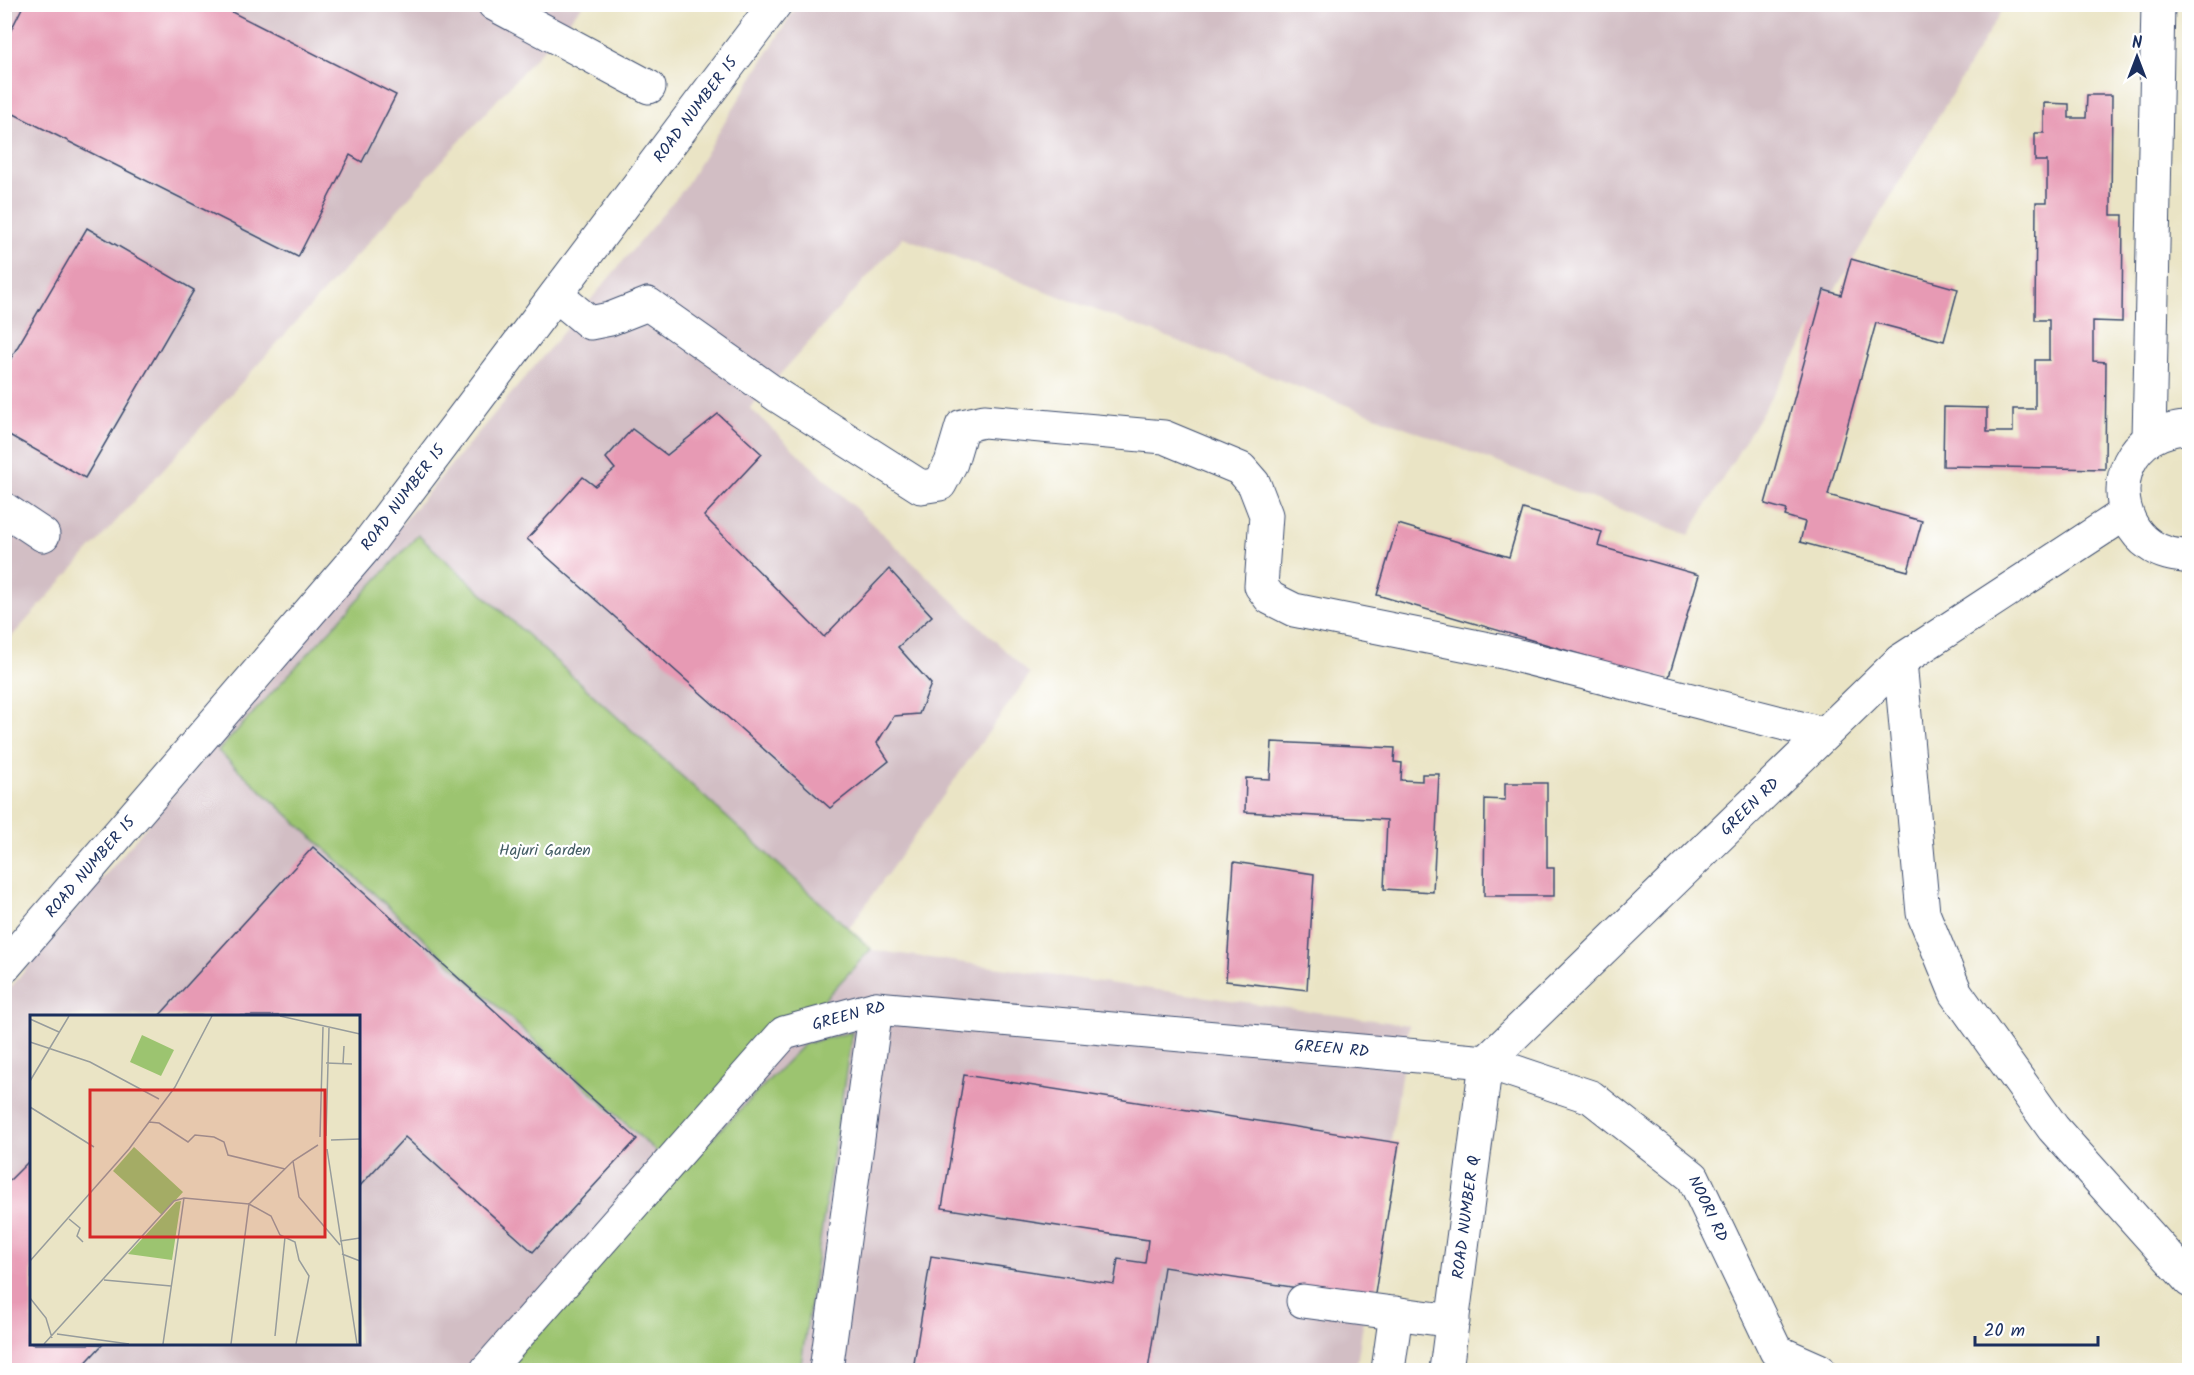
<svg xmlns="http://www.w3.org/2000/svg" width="2194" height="1375" viewBox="0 0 2194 1375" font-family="Kalam,sans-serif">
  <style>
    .industrial { fill: #d2bec4; fill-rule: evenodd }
    .green { fill: #9cc470; stroke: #5c7a67; stroke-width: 1.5 }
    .building { fill: #e79ab4 }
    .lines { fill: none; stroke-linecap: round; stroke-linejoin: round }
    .minor-casing { stroke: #3a4a6d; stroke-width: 35 }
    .minor { stroke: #fff; stroke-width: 33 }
    .labels { text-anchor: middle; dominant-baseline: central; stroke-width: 4.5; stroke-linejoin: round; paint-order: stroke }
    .street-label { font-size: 16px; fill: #1b2f5e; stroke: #fff }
    .park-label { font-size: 16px; fill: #425c63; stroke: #fff }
    .inset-road { fill: none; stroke: #979c9c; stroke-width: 1.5 }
    .view { fill: #d62828; fill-opacity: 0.15; stroke: #d62828; stroke-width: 3 }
    .inset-edge { fill: none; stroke: #1b2f5e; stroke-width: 3 }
  </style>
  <rect width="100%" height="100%" fill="#fff"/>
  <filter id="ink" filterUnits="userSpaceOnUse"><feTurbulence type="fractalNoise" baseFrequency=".0167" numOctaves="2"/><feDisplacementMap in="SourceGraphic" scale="12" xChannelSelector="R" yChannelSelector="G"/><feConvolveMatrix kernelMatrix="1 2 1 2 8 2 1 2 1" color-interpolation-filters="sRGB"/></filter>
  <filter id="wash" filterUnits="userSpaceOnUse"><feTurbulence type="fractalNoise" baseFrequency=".008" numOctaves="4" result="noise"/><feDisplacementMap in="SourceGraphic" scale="24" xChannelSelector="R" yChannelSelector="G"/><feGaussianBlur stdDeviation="1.35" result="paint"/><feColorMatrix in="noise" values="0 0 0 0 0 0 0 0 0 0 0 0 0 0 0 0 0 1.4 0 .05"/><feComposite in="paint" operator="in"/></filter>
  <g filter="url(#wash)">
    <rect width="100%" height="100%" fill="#eae4c5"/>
    <!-- industrial -->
    <g class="industrial">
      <polygon points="5,5 583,5 5,644"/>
      <path d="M797 5H2005L1689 535 903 237 750 408 1030 674 837 945 1409 1025 1356 1370H5V994L683 190ZM32 1016H358V1344H32Z"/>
    </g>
    <!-- green -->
    <g class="green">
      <polygon points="418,535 871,949 671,1165 218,751"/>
      <polygon points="852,1032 800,1370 503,1370 688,1163 804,1044"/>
    </g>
    <g id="blocks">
      <!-- building -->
      <g class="building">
        <polygon points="24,4 216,4 396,95 362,162 350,155 298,257 4,109 4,44"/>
        <polygon points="2087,95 2112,95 2111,215 2123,215 2122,322 2093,321 2093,361 2106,362 2105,469 1943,466 1944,407 1987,408 1987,432 2013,432 2013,409 2035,409 2035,360 2049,360 2049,320 2035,320 2036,202 2047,202 2047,161 2035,161 2035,133 2044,133 2044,103 2069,104 2069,118 2086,118"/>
        <polygon points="87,228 194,290 85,478 4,432 4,370"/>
        <polygon points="1851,259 1958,289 1944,341 1876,323 1828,495 1922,521 1908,571 1800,542 1805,522 1785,516 1787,510 1765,504 1824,290 1841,295"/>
        <polygon points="718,414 762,454 704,516 824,637 889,569 932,616 898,647 931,684 919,714 894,716 877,743 889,761 830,808 527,539 583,477 595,486 615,469 606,458 632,429 667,455"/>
        <polygon points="1523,509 1602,532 1598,546 1699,575 1668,680 1377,595 1398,524 1509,557"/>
        <polygon points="1272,742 1395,748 1394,762 1402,763 1401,780 1422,781 1422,774 1439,774 1433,892 1384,889 1387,820 1245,812 1246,778 1270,779"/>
        <polygon points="1505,783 1547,783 1547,868 1554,868 1554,896 1484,896 1485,799 1505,800"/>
        <polygon points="313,847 637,1139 533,1252 405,1137 358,1188 358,1016 159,1016"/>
        <polygon points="1234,862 1314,874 1307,990 1226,981"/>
        <polygon points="964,1075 1399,1143 1374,1300 1164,1267 1148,1370 913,1370 931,1256 1114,1284 1118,1259 1145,1263 1148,1240 942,1208"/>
        <polygon points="32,1158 32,1344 103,1344 79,1370 4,1370 4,1186"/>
      </g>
    </g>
  </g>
  <g filter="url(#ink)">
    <use href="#blocks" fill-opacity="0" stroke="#3a4a6d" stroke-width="1.5"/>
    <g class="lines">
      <!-- minor casing -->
      <g class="minor-casing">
        <g id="minor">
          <polyline points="494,4 649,87"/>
          <polyline points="556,295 590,323 610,319 648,304 778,396 921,487 940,484 951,463 962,426 984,421 1164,437 1241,469 1254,484 1266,515 1261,586 1270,598 1294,610 1503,652 1824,734"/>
          <path d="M2190 427C2176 429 2162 431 2150 439 2113 463 2115 521 2150 545 2162 554 2176 555 2190 557"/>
          <polyline points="2149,439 2158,4"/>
          <polyline points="4,509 43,535"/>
          <polyline points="1900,661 1923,913 1956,993 2053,1128 2190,1281"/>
          <path id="s1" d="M4 967 364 549 775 4"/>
          <polyline points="1303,1301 1453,1321"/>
          <path id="s2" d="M487 1370 784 1033 876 1008 1486 1062 1900 661 2126 513"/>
          <polyline points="826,1370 876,1008"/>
          <polyline points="1388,1370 1396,1313"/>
          <path id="s3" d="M1446 1370 1486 1062 1591 1097 1693 1177 1776 1351 1819 1370"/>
        </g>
      </g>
      <!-- minor -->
      <use href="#minor" class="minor"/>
    </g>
  </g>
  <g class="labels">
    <!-- street labels -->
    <g class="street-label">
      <text stroke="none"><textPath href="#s1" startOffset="1102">ROAD NUMBER 15</textPath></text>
      <text stroke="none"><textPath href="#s1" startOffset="616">ROAD NUMBER 15</textPath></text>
      <text stroke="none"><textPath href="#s2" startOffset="1524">GREEN RD</textPath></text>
      <text stroke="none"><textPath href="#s1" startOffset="132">ROAD NUMBER 15</textPath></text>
      <text stroke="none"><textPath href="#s2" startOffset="516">GREEN RD</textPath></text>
      <text stroke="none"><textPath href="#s2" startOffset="1002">GREEN RD</textPath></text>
      <text stroke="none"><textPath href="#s3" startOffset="586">NOORI RD</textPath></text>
      <text stroke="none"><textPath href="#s3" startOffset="154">ROAD NUMBER Q</textPath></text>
    </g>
    <!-- park labels -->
    <g class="park-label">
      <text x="545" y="850">Hajuri Garden</text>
    </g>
  </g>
  <!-- overview -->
  <g transform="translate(30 1015)">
    <rect width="330" height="330" fill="#eae4c5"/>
    <path d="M112 20 144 35 131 61 100 47ZM104 132 153 177 132 200 83 156ZM151 186 142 245 98 239 146 187Z" fill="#9cc470"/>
    <path class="inset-road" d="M250 1 330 19M0 4 29 17M0 27 60 47 129 84M296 48 322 49M313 49 314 31M0 66 39 1M0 92 64 132M119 107 129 108 158 127 165 120 184 122 194 127 198 140 255 154M296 121 299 13M290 122 293 12M301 125 330 124M297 134 327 329M263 146 269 182 310 230M39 204 50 213 47 221 53 227M310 226 330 223M312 239 330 246M0 246 99 134 145 72 182 1M74 265 141 271M0 283 16 303 22 323M27 319 99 329M245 321 255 222M14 329 144 186 154 183 219 189 263 146 288 130M133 329 154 183M201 329 219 189 241 201 250 220 265 227 269 245 279 261 266 329"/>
    <path class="view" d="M60 75H295V222H60Z"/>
    <rect width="330" height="330" class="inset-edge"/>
  </g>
  <!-- margin -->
  <rect width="2194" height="1375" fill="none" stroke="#fff" stroke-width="24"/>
  <!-- north arrow -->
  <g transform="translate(2137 57)" stroke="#ffffff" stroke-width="4.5" paint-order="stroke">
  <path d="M0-4.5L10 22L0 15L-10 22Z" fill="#1b2f5e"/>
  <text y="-9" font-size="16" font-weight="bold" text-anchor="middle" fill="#1b2f5e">N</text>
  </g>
  <!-- scale -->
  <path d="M1975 1336v9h123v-9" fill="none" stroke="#1b2f5e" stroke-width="3"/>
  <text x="1984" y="1336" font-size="18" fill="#1b2f5e" stroke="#ffffff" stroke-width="4.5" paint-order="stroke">20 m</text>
</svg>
